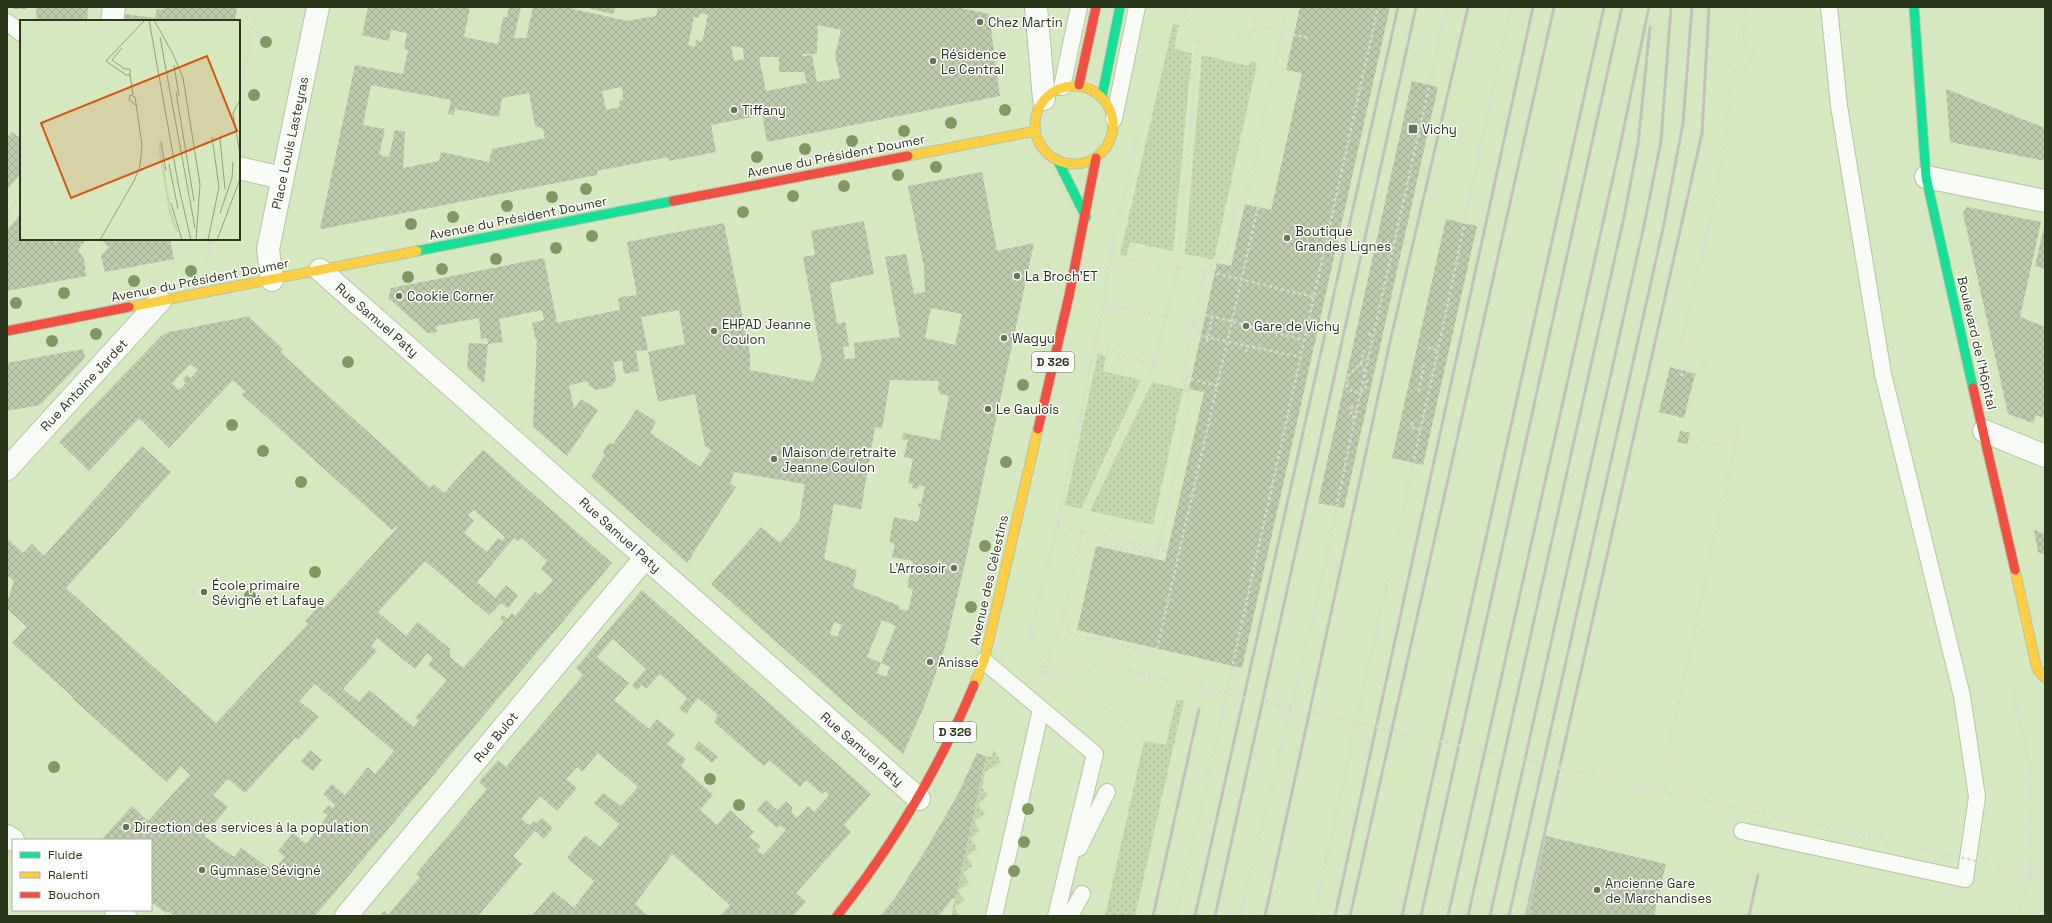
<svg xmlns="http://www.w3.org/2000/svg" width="2052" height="923" viewBox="0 0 2052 923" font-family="'Space Grotesk',sans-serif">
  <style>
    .grass { fill: url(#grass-dots) }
    .building { fill: url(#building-cross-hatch); fill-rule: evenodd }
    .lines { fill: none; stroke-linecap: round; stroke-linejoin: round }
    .lane-casing { stroke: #b7c5a6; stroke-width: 18 }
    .street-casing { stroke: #b7c5a6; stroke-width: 24 }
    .fast-casing { stroke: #b7c5a6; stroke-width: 11 }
    .slow-casing { stroke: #b7c5a6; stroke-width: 11 }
    .jam-casing { stroke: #b7c5a6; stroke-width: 11 }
    .path { stroke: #d5dbce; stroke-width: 2.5; stroke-dasharray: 3 3; stroke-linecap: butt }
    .lane { stroke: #f9fcf6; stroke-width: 16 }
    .street { stroke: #f9fcf6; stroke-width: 22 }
    .fast { stroke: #16e098; stroke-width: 9 }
    .slow { stroke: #ffcf43; stroke-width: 9 }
    .jam { stroke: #f24e42; stroke-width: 9 }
    .rail { stroke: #c0c4ba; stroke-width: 3 }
    .path-bridge { stroke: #d5dbce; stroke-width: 2.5; stroke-dasharray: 3 3; stroke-linecap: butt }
    .tree { fill: #829862 }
    .poi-dot { fill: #677554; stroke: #fff; stroke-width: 1.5 }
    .labels { text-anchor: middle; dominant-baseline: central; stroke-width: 3; stroke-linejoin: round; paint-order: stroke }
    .shield { fill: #fff; stroke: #6b735f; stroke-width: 1 }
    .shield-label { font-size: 12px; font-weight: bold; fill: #2b371a }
    .poi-label { font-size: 13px; fill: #2b371a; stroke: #fff; text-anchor: start }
    .street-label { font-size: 13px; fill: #2b371a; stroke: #fff }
    .inset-road { fill: none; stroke: #92a17e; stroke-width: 1 }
    .view { fill: #d5560d; fill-opacity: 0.15; stroke: #d5560d; stroke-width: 2 }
    .inset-edge { fill: none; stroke: #2b371a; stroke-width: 2 }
  </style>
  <defs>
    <pattern id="grass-dots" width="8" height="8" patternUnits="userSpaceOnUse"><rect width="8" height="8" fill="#c5d7ae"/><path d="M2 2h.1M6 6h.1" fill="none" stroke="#a9b995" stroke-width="1.8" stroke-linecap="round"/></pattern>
    <pattern id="building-cross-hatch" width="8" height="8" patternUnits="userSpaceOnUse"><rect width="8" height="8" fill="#bdcaac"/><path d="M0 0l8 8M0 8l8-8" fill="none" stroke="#a3ae93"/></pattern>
  </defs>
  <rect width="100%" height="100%" fill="#d6e8c0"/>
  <!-- grass -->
  <g class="grass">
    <polygon points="1173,24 1179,25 1174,49 1192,53 1173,251 1130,242 1126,256 1120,255"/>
    <polygon points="1202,55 1249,66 1250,61 1257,63 1214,260 1185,254"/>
    <polygon points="1098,354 1106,356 1103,371 1141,380 1081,509 1065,505"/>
    <polygon points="1152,382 1183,389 1153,525 1090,511"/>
    <polygon points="1176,700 1184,700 1135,916 1105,916 1144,741 1166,745"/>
    <polygon points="993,749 1001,762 985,772 982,787 988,796 978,804 985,814 974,821 980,831 971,838 977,849 967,856 973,866 963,873 969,883 958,891 965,901 955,907 960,916 951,916 986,756 992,757"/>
  </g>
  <!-- building -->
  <g class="building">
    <rect x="13" y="7" width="13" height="2"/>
    <polygon points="36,7 88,7 87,21 37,21"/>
    <polygon points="163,7 237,7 235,21 124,21 125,14 155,18 157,9 163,10"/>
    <path d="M368 7H426L438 9V7H470L464 37 498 44 503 17H507L509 7H521L514 38H526L533 7H573V9L627 21 656 16 658 7H956L989 14 1000 96 767 142 762 115 711 125 716 152 669 161 668 157 597 171V175L322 229 320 228 355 65 403 74 408 50 404 49 407 33 391 30 389 41 362 35ZM700 13 708 15 702 42 696 40 695 47 688 45 694 17 699 18ZM818 25 841 30 835 55 840 78 817 82 812 55 802 56V54H817ZM731 46 743 48 744 59 734 61ZM759 57H779V72H804L807 83 766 91ZM371 85 451 100 448 114 454 115 455 109 499 117 502 98 529 93 535 126 543 129 545 138 492 149 489 162 441 152 439 161 403 168 405 132 395 130 389 157 379 155 385 129 363 125ZM622 87 623 96V100L619 101 620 107 606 110 602 91Z"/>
    <polygon points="591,7 615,7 613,14 591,9"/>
    <polygon points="1300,7 1390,7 1242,668 1077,630 1096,546 1165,561 1204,392 1189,389 1217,263 1231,266 1245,204 1271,210 1302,73 1286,70"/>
    <polygon points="1412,81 1438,87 1344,508 1318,503"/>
    <polygon points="1946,89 2045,128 2045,161 1950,142"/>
    <polygon points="12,132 21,139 21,173 7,190 7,138"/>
    <path d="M982 172 997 251 1034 243 966 559 945 647 923 709 903 754 711 584 761 527 780 543 799 521 805 484 734 472 730 484 736 487 687 563 591 477 605 455 603 451 609 443 613 444 637 409 656 422 650 433 700 467 711 450 705 446 695 394 658 402 648 352 685 344 679 310 641 317 648 350 636 351 639 371 624 374 622 361 613 362 616 380 611 387 596 390 588 385V381L569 385 574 409 581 399 598 410 567 456 533 427 537 339 536 340 532 323 544 320 542 310 499 319 503 342 488 344 487 338 481 339 479 318 436 326 437 332 428 333 388 298 391 288 544 258 557 323 604 313 620 310 618 299 621 297 637 295 627 242 724 223 750 355V370L813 382 822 360 803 257 815 255 811 231 864 221 874 274 830 283 837 324 845 322 849 346 843 347 845 359 855 358 854 343 900 337 885 257 906 254 914 294 925 292 924 267 908 186ZM931 308 962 314 955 345 925 338ZM890 380 939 381 938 389 940 394 949 396 940 440 903 433 902 439 908 440 904 457 913 459 908 483 913 484 912 488 918 489 919 485 925 487 921 504 918 503V507L921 508 918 522 894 517 889 542 895 544 892 557 913 561 907 587 913 590 908 611 899 609 900 606 853 587 857 570 824 559 834 504 861 509 875 427 882 429ZM882 620 896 626 881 663 890 667 886 677 877 673 881 663 867 657ZM834 622 842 625 837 637 830 634Z"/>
    <polygon points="1967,207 2041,222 2020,317 2045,327 2045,418 2036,415 2033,423 2008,414 1963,213"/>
    <polygon points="21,214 21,239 51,239 56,243 59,239 87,239 78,250 84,259 86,276 7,291 7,230"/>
    <polygon points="1446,219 1477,226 1423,465 1392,458"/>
    <polygon points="2044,227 2045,228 2045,269 2035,266"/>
    <polygon points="100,239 170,239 174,259 105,272 101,256 109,247"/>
    <path d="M250 316V318L283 349 280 352 430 488 434 484 444 493 483 450 612 563 315 916H174L168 911 166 913 151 902V840H101L132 806 148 821 190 775 181 766 167 782 105 728 72 698 73 697 12 643 27 627 7 609V603L14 581 7 575V538L23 553 32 544 44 556 142 446 171 472 66 588 216 723 308 624 305 621 320 605 324 608 397 528 396 526 392 530 242 395 245 391 233 380 169 448 139 418 89 471 59 442 161 336 169 332ZM190 364 198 370 191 378 187 375 183 380 186 383 179 390 172 383ZM474 510 505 537 502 541 498 538 487 552 464 533 474 521 468 515ZM514 538 518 541 522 538 547 561 541 569 553 580 540 595 535 592 515 616 512 613 507 619 503 615 500 618 504 622 463 668 450 657V649L418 622 406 636 378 612 425 561 489 615 501 603 508 608 518 596 506 585 495 598 477 582ZM377 638 415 669 427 653 433 658 428 665 447 680 415 718 419 720 414 727 369 690 359 702 343 689 377 651 371 646ZM315 684 394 751 375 774 368 767 345 795 332 784 323 794 335 805 333 809 329 805 323 812 328 815 306 844 293 833 278 851 285 857 273 871 241 848 234 857 204 836 228 807 213 795 228 779 245 793 295 738 298 740 319 717 299 701Z"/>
    <polygon points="469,343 488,344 484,383 467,368"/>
    <polygon points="83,349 85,358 40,405 7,411 7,363"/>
    <polygon points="1670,367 1695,374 1684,418 1659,412"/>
    <polygon points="1680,431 1690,433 1687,444 1677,442"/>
    <polygon points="2034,530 2045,534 2045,555 2038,552"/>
    <path d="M642 590 871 794 844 825 851 832 796 893 806 902 793 916H720L730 905 672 854 635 904 648 916H532L553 891 574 908 594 881 567 858 585 835 600 847 619 824 594 803 603 793 621 806 638 787 598 753 582 772 577 767 566 779 577 788 557 811 540 796 521 819 529 825 534 821 536 824 542 818 553 828 544 839 535 831 513 856 522 864 478 916H380L384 911 388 915 420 877 416 874 487 789 479 782 498 760 506 767 583 675 576 668ZM613 639 646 669 632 685 637 690 642 685 646 689 660 674 687 698 679 709 686 714 698 698 718 715 714 722 764 766 769 760 800 787 806 780 822 794 825 791 829 795 814 812 808 806 797 818 792 813V807L786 801 777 810 766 800 757 810 777 828 780 825 786 830 763 855 757 850 761 846 749 837 754 832 730 810 717 825 700 810 713 795 681 766 686 759 667 744 675 734 657 719 649 729 614 700 629 683 597 657Z"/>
    <polygon points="699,741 718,757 712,763 694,748"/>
    <polygon points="310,750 322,760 313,771 301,762"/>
    <polygon points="977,753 986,756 955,899 953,898 939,916 880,916 895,898 927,848 959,792"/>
    <polygon points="1546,836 1666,864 1654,916 1528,916"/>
  </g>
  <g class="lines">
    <!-- lane casing -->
    <g class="lane-casing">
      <g id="lane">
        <polyline points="7,22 21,33"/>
        <polyline points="1062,87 1079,7"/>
        <polyline points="1114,119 1137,7"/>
        <polyline points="984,661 1095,754 1056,916"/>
        <polyline points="1742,831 1965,879 1977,797 1962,696 1883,374 1839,106 1829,7"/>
        <polyline points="1079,848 1107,792"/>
        <polyline points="994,916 1041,709"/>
        <polyline points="1070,916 1082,894"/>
      </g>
    </g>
    <!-- street casing -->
    <g class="street-casing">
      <g id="street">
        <polyline points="1036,7 1044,99"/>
        <polyline points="112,21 114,7"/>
        <polyline points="239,168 282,178"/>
        <polyline points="1926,177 2045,201"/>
        <polyline points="320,270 919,799"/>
        <polyline points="272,280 268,249 318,7"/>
        <polyline points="1984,431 2045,456"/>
        <polyline points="7,469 160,301"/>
        <polyline points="7,836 13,840"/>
        <polyline points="116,910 125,916"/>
        <polyline points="346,916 645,558"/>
      </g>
    </g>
    <!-- fast casing -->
    <g class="fast-casing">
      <g id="fast">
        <polyline points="1914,7 1926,177 1973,388"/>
        <polyline points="1102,96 1120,7"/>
        <polyline points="1058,161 1086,217"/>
        <polyline points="417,251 673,201"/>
      </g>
    </g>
    <!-- slow casing -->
    <g class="slow-casing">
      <g id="slow">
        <circle cx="1074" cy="125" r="39"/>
        <polyline points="908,156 1035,131"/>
        <polyline points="129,307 417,251"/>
        <polyline points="2015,570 2037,669 2045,678"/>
        <polyline points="974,685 984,661 1038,429"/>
      </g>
    </g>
    <!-- jam casing -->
    <g class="jam-casing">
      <g id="jam">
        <polyline points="1079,85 1096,7"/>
        <polyline points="673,201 908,156"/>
        <polyline points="7,331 129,307"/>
        <polyline points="1973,388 2015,570"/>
        <polyline points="1038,429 1069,296 1096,158"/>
        <path d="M837 916C893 845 939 769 974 685"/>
      </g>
    </g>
    <!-- path -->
    <g class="path">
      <polyline points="1242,7 1259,26 1308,38"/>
      <polyline points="1183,8 1198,40 1229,47 1259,26"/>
      <polyline points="239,94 257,7"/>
      <polyline points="1138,132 1110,256 1104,303 1057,525 1031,631 1043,673 1139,728"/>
      <polyline points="7,212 21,195"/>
      <polyline points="1110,256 1215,273 1314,297"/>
      <polyline points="208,262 212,239"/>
      <polyline points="1096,302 1194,324 1206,315 1304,340"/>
      <polyline points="1194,324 1201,336 1300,357"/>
      <polyline points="1368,334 1375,336"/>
      <polyline points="1207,342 1212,317"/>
      <polyline points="1095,345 1191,379 1217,386"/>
      <polyline points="1428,348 1438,350"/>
      <polyline points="1246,352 1248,346"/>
      <polyline points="1361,363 1367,379 1365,390 1354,393 1346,385 1349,375 1361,363 1364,350"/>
      <polyline points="1681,376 1698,351"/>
      <polyline points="1419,391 1424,364"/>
      <polyline points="1352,406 1350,416 1355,417"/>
      <polyline points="1412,422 1411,427 1420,430"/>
      <polyline points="1689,438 1734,448"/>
      <polyline points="1057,525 1167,551"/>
      <polyline points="1079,544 1087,546 1088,540 1157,556 1190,403 1182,376 1205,272 1225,254 1238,201 1250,186 1287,7"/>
      <polyline points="1062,622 1069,624 1067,633 1156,653"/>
      <polyline points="1157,649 1258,207 1250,187"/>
      <polyline points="1043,673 1061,627 1086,510 1153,366 1178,268 1198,40"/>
      <polyline points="1044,673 1067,658 1136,673"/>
      <polyline points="2012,686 2030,768 2030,873 2018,916"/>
      <polyline points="1678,760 1667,756 1739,427 1698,351 1680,345 1715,203 1727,130 1732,73 1747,63 1754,52 1744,44 1745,7"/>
      <polyline points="2030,873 2045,876"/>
      <polyline points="1177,916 1378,7"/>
      <polyline points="1241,916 1252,866 1318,598 1355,417 1447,7"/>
      <polyline points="1314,916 1438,350 1510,7"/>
    </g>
    <!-- lane -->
    <use href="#lane" class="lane"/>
    <!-- street -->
    <use href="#street" class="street"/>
    <!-- fast -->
    <use href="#fast" class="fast"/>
    <!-- slow -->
    <use href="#slow" class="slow"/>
    <!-- jam -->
    <use href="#jam" class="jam"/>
    <!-- rail -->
    <g class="rail">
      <polyline points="1153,916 1199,709"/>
      <polyline points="1195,916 1398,7"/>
      <polyline points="1215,916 1416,7"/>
      <polyline points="1265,916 1390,342 1468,7"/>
      <polyline points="1335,916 1533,7"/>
      <polyline points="1350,916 1554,7"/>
      <polyline points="1402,916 1604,7"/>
      <polyline points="1421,916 1622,7"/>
      <polyline points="1448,916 1619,151 1649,7"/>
      <polyline points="1468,916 1624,217 1638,144 1650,27"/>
      <polyline points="1490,916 1645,221 1661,141 1671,7"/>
      <polyline points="1509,916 1664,224 1683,123 1692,7"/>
      <polyline points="1526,916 1702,133 1709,7"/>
      <polyline points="1749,916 1758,875"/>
    </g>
    <!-- path-bridge -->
    <polyline class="path-bridge" points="1136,673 2030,873"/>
  </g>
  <!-- trees -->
  <g class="tree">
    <circle cx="266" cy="42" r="6"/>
    <circle cx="254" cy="95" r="6"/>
    <circle cx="1005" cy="110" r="6"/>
    <circle cx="951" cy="123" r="6"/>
    <circle cx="904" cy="131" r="6"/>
    <circle cx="852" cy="141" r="6"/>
    <circle cx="805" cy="149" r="6"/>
    <circle cx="757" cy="157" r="6"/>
    <circle cx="936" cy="167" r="6"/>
    <circle cx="898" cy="175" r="6"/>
    <circle cx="844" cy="186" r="6"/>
    <circle cx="586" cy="189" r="6"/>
    <circle cx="793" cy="196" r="6"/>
    <circle cx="552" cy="197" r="6"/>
    <circle cx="507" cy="206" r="6"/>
    <circle cx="743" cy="212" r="6"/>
    <circle cx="453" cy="217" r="6"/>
    <circle cx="411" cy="224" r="6"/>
    <circle cx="592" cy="236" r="6"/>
    <circle cx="556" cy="248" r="6"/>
    <circle cx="496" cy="259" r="6"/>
    <circle cx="442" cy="269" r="6"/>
    <circle cx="191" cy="271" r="6"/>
    <circle cx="408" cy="277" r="6"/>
    <circle cx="134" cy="281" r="6"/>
    <circle cx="64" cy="293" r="6"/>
    <circle cx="16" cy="303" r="6"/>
    <circle cx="96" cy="334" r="6"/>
    <circle cx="52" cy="341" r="6"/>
    <circle cx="348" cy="362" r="6"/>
    <circle cx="1023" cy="385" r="6"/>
    <circle cx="232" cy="425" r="6"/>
    <circle cx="263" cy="451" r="6"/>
    <circle cx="1006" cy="462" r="6"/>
    <circle cx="301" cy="482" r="6"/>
    <circle cx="985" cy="546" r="6"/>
    <circle cx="315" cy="572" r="6"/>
    <circle cx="250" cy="596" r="6"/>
    <circle cx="971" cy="607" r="6"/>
    <circle cx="54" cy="767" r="6"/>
    <circle cx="710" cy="779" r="6"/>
    <circle cx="739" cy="805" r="6"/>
    <circle cx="1028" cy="809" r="6"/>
    <circle cx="1024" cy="842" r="6"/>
    <circle cx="1014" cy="871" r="6"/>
  </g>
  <!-- markers -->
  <g class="poi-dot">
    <circle cx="980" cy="22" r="4"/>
    <circle cx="933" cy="61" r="4"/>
    <circle cx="734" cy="110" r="4"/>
    <rect x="1408" y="124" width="10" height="10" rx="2"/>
    <circle cx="1287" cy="238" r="4"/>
    <circle cx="1017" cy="276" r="4"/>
    <circle cx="399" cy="296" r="4"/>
    <circle cx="1246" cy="326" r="4"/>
    <circle cx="714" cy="331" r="4"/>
    <circle cx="1004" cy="338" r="4"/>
    <circle cx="988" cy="409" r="4"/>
    <circle cx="774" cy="459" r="4"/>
    <circle cx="954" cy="568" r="4"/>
    <circle cx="204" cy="592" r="4"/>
    <circle cx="930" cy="662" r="4"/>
    <circle cx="126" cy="827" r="4"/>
    <circle cx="202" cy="870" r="4"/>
    <circle cx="1597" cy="890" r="4"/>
  </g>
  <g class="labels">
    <!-- shield labels -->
    <g class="shield">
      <rect x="1032" y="352" width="42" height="20" rx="3"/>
      <rect x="934" y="722" width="42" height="20" rx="3"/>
    </g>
    <g class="shield-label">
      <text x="1053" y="362">D 326</text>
      <text x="955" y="732">D 326</text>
    </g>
    <!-- poi labels -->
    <g class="poi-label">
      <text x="988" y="22">Chez Martin</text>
      <text x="941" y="54">Résidence<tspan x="941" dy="15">Le Central</tspan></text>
      <text x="742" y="110">Tiffany</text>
      <text x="1422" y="129">Vichy</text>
      <text x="1295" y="231">Boutique<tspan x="1295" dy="15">Grandes Lignes</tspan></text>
      <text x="1025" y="276">La Broch'ET</text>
      <text x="407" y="296">Cookie Corner</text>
      <text x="722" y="324">EHPAD Jeanne<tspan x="722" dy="15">Coulon</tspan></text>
      <text x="1254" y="326">Gare de Vichy</text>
      <text x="1012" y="338">Wagyu</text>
      <text x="996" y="409">Le Gaulois</text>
      <text x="782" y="452">Maison de retraite<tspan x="782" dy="15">Jeanne Coulon</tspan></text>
      <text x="946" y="568" text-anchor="end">L'Arrosoir</text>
      <text x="212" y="585">École primaire<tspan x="212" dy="15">Sévigné et Lafaye</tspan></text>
      <text x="938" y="662">Anisse</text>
      <text x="134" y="827">Direction des services à la population</text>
      <text x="210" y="870">Gymnase Sévigné</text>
      <text x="1605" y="883">Ancienne Gare<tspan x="1605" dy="15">de Marchandises</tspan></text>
    </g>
    <!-- street labels -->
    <g class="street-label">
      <text transform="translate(290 143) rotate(-78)">Place Louis Lasteyras</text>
      <text transform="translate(836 156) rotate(-11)">Avenue du Président Doumer</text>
      <text transform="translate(518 218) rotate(-11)">Avenue du Président Doumer</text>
      <text transform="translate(200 280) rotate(-11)">Avenue du Président Doumer</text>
      <text transform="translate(377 320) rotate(41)">Rue Samuel Paty</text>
      <text transform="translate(1977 343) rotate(77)">Boulevard de l'Hôpital</text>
      <text transform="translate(84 385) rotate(-47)">Rue Antoine Jardet</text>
      <text transform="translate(620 535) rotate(42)">Rue Samuel Paty</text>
      <text transform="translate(989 580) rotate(-77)">Avenue des Célestins</text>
      <text transform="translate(496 737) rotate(-50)">Rue Bulot</text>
      <text transform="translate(862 749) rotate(41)">Rue Samuel Paty</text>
    </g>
  </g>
  <!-- overview -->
  <g transform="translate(20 20)">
    <rect width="220" height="220" fill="#d6e8c0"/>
    <path d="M140 121 151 190 158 211 156 212 149 193 138 126Z" fill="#c5d7ae"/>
    <path class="inset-road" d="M129 0 159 168 171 220M134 0 153 34 163 58 180 164 176 220M140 17 175 208M92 40 102 28M92 40 105 49M86 41 125 0M86 41 106 55H110V49H105M154 45 159 76M110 55 113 75M156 72 174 181M220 80 213 93 220 134M200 119 205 169M141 121 146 151M149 144 158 189M151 183 162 220M200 193 212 158 213 142M80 220 115 159 120 146 122 125 115 77 110 75 109 80 116 85M188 220 199 167 192 117M197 220 220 159"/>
    <path class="view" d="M187 36 217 111 51 178 21 103Z"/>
    <rect width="220" height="220" class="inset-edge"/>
  </g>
  <!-- border -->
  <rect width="2052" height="923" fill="none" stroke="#2b371a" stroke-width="16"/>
  <!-- legend -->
  <rect x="12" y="839" width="140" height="72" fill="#ffffff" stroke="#aaafa3"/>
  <rect x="20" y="852" width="20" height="6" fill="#16e098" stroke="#aaafa3"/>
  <text x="48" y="859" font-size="12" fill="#2b371a">Fluide</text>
  <rect x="20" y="872" width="20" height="6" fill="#ffcf43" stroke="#aaafa3"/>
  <text x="48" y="879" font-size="12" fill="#2b371a">Ralenti</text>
  <rect x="20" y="892" width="20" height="6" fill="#f24e42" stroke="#aaafa3"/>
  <text x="48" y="899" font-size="12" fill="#2b371a">Bouchon</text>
</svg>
